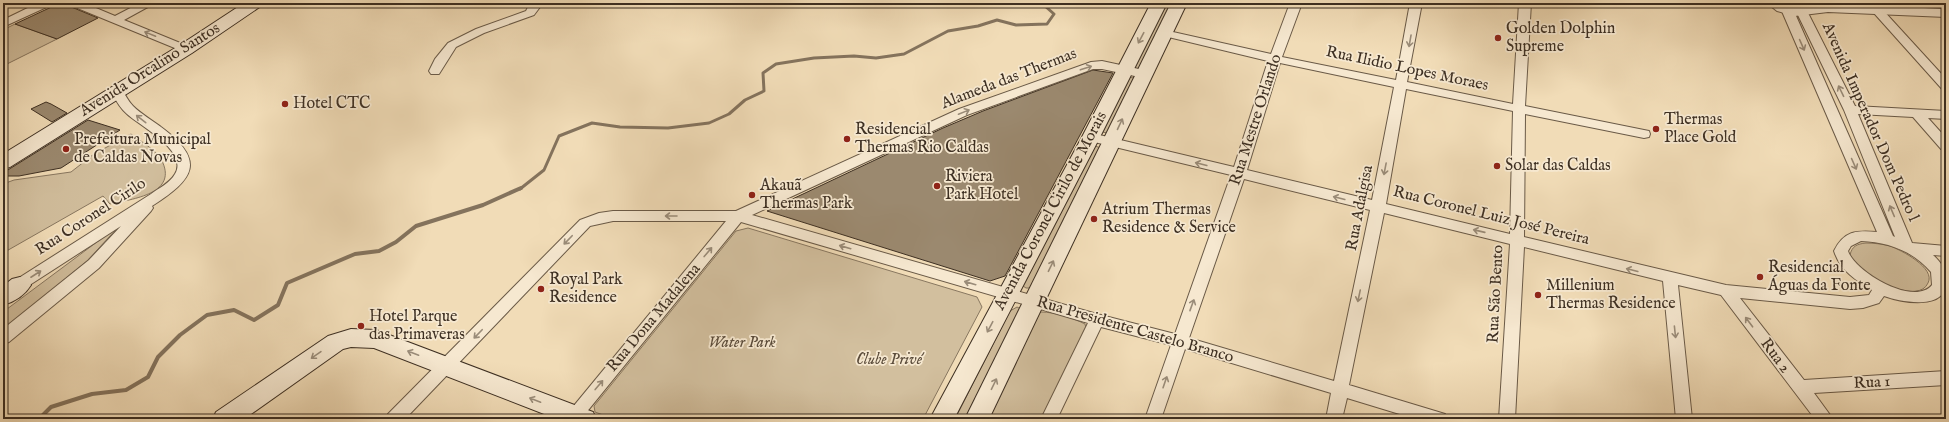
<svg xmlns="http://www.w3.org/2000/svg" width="1949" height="422" viewBox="0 0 1949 422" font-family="'IM FELL English',serif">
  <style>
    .green { fill: #d2bf9e; stroke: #887760 }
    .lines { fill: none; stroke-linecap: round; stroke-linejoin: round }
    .stream-far1 { stroke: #84735d; stroke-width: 3 }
    .stream { stroke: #84735d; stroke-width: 4 }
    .building { fill: #9b896f; stroke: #3d2f22 }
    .minor-casing { stroke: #6a5a47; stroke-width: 2 }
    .tertiary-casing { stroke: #6a5a47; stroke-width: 2 }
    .secondary-casing { stroke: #3d2f22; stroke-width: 2 }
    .minor { fill: #f6e8d0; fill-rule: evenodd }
    .tertiary { fill: #f6e8d0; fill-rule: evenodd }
    .secondary { fill: #f6e8d0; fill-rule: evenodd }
    .oneway { stroke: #9a8c79 }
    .poi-dot { fill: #8f2418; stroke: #f6e8d0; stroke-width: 1.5 }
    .labels { text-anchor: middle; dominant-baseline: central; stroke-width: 3.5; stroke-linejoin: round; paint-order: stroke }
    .poi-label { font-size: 16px; fill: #3d2f22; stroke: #f6e8d0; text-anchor: start }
    .street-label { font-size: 16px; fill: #3d2f22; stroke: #f6e8d0 }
    .park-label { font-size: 16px; font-style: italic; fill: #5b4c3b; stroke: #f6e8d0 }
  </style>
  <rect width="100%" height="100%" fill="#f1dcb7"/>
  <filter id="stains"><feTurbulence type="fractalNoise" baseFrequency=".005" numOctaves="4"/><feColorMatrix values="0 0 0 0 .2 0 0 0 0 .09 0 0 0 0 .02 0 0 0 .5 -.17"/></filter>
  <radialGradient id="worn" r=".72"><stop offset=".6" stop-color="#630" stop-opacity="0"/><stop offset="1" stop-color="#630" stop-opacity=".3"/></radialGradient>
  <!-- green -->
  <g class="green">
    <polygon points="1166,3 1174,3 1139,69 1135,69 1133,66"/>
    <polygon points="15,24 57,39 3,66 3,30"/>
    <polygon points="1128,77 1134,78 1108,133 1102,132"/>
    <path d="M131 134C139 140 157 151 161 159 180 194 132 199 110 204L103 196 3 253V184L14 180 71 172 94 154Z"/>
    <polygon points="1095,146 1101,148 1032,288 1026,288 1023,286 1024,283"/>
    <polygon points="121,224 87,261 3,330 3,312"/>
    <polygon points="748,228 977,297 982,307 923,419 614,419 595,412 594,406 736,231"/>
    <path d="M1866 243C1874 243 1882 244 1890 246 1901 250 1936 268 1928 283 1919 304 1871 280 1859 270 1855 267 1853 259 1850 255 1852 246 1857 244 1866 243Z"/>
    <polygon points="1017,307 1021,309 968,419 955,419 1010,311"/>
    <path d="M1041 312C1055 312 1073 318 1085 324L1086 328 1043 419H986L1036 315Z"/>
  </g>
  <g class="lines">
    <!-- stream-far1 -->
    <polyline class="stream-far1" points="520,189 544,170 559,136 592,123 620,127 668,128 709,123 729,114 745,100 764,91 763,73 776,64 814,58 854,56 876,58 904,54 948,31 978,26 997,20 1016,25 1047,24 1054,14 1045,6 1047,3"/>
    <!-- stream -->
    <polyline class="stream" points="39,419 51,407 92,394 126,390 148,377 158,357 180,335 207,315 234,310 254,320 278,305 287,283 355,254 379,251 396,242 416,226 483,205 521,188"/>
  </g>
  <!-- building -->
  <g class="building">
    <polygon points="60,3 66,3 69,6 98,18 57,39 15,24"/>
    <polygon points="1093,70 1113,73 1005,276 990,281 767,211 943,128 983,111"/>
    <polygon points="46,102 51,104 67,113 52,122 31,109"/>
    <polygon points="88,120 120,130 61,168 19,176 3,176 3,173"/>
  </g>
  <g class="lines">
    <!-- minor casing -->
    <g class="minor-casing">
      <g id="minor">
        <polygon points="38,3 53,3 51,5 3,27 3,20"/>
        <polygon points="68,3 84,3 115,16 140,3 155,3 124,20 190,47 192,49 190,51 182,51 70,5"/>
        <polygon points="526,3 538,3 540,7 534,15 484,33 456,47 439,74 431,74 429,71 435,59 448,43 476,29 526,11 528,7"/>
        <path d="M1290 3H1302L1282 57 1396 80 1410 3H1422L1407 82 1513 104 1519 3H1531L1525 106 1644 130 1649 131 1650 134 1649 137 1644 138 1525 114 1524 237 1726 285 1850 297 1869 295 1872 290C1855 280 1840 270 1834 251 1844 231 1856 230 1877 232L1781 9 1783 7 1787 6 1793 9 1893 236 1895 237 1844 110 1796 11 1802 8 1806 9 1855 106 1946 111V119L1928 118 1946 138V150L1941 149 1913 117 1858 114 1912 243 1946 246V256L1933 255C1942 263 1946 270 1946 282 1946 311 1901 302 1884 296L1879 303 1863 308 1850 309 1740 298 1804 380 1946 371V385L1814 393 1833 419H1815L1721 295 1678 285 1692 419H1676L1663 281 1524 247 1515 419H1499L1510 244 1384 213 1349 385 1445 414 1447 419H1416L1347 398 1342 419H1326L1331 393 1185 349 1161 419H1145L1171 345 1101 327 1057 419H1041L1088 323 741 222 581 419H563L726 221H613L590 226 405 419H386L388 414 580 220 599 213 613 211H736L959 109 1091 62 1102 61 1148 71 1150 74 1144 78 1102 69H1093L967 115 752 215 1097 314 1175 334 1231 175 1086 140 1085 137 1086 134 1091 133 1234 167 1268 61 1160 35 1158 33 1164 30 1271 54ZM1280 63 1394 87 1372 200 1247 170ZM1406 89 1513 111 1510 234 1386 204ZM1244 179 1370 210 1334 381 1189 338ZM1861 241C1888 242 1913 251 1931 272L1932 285C1914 307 1855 272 1848 251L1851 246Z"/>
        <polygon points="1877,7 1881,8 1946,79 1946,90 1942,89 1873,12 1871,10"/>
        <path d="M117 87 121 88C125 94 128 101 133 106 141 114 152 120 161 127 207 161 194 179 152 206L153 208 151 211 99 268 9 342 3 344V329L89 260 121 226 8 299 3 301V288L151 194C159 188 170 183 175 174 189 151 140 126 127 114 120 108 115 99 111 91Z"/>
      </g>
    </g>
    <!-- tertiary casing -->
    <g class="tertiary-casing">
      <polygon id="tertiary" points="1767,3 1784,3 1792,7 1803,6 1801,3 1815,3 1946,9 1946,17 1828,12 1795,16 1777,11"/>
    </g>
    <!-- secondary casing -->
    <g class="secondary-casing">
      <g id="secondary">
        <polygon points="244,3 263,3 261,6 192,53 10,167 3,169 3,154 180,45"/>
        <polygon points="1151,3 1167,3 1100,137 954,419 930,419 1082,137"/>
        <polygon points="1171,3 1187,3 989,419 965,419"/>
        <path d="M20 277 28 279 31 285C25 295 14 302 3 305V286L12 279Z"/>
        <polygon points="351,329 376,330 384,333 593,412 596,419 557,419 374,348 351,347 343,349 244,419 213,419 216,412 328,336"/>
      </g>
    </g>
    <!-- minor -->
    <use href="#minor" class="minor"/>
    <!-- tertiary -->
    <use href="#tertiary" class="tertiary"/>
    <!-- secondary -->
    <use href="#secondary" class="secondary"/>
  </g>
  <!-- one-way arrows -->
  <defs><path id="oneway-shaft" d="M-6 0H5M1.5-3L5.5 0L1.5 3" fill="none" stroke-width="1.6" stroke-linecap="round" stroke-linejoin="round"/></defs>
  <g class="oneway">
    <use href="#oneway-shaft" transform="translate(150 34) rotate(-158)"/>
    <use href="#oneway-shaft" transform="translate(1141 38) rotate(118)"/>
    <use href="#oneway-shaft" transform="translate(1410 41) rotate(100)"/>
    <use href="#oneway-shaft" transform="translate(1802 45) rotate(66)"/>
    <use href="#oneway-shaft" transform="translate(1086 68) rotate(-18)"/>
    <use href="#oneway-shaft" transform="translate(1841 91) rotate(-116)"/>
    <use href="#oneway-shaft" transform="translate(964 112) rotate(-22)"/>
    <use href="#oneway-shaft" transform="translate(141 119) rotate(-142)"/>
    <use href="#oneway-shaft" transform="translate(1120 124) rotate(-65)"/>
    <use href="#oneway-shaft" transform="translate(1201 164) rotate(-166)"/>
    <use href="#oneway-shaft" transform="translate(1854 164) rotate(66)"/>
    <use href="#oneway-shaft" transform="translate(1385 169) rotate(101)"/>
    <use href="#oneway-shaft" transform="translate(1339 198) rotate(-166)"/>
    <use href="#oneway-shaft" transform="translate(1892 211) rotate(-113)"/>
    <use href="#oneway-shaft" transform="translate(671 216) rotate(-180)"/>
    <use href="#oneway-shaft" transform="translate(1479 231) rotate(-167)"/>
    <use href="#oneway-shaft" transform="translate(568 240) rotate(134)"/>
    <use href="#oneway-shaft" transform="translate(845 247) rotate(-164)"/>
    <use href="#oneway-shaft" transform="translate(708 252) rotate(-50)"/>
    <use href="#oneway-shaft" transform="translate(1051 266) rotate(-64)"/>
    <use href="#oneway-shaft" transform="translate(1632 270) rotate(-166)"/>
    <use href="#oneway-shaft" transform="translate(36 274) rotate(-33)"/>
    <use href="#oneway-shaft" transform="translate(970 283) rotate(-164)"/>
    <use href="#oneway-shaft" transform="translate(1359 296) rotate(102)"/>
    <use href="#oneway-shaft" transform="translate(1192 305) rotate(-70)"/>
    <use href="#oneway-shaft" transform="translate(1749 322) rotate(-127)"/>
    <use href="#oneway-shaft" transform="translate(990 327) rotate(118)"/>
    <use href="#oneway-shaft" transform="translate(1675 332) rotate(84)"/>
    <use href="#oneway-shaft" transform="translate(478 334) rotate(134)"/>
    <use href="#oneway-shaft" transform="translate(413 353) rotate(-159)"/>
    <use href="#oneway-shaft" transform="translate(316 355) rotate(145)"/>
    <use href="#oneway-shaft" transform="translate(1165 382) rotate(-71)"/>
    <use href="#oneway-shaft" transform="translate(994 384) rotate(-64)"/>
    <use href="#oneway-shaft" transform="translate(599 385) rotate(-50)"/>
    <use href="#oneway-shaft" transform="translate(535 400) rotate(-159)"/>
  </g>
  <!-- markers -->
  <g class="poi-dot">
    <circle cx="1498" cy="38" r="4"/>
    <circle cx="285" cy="104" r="4"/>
    <circle cx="1656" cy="129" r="4"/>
    <circle cx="847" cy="139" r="4"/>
    <circle cx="66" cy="149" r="4"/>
    <circle cx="1497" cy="166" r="4"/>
    <circle cx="937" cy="186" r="4"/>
    <circle cx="752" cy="195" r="4"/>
    <circle cx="1094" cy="219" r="4"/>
    <circle cx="1760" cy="277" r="4"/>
    <circle cx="541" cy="289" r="4"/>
    <circle cx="1538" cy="295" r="4"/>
    <circle cx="361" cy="326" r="4"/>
  </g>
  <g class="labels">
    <!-- poi labels -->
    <g class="poi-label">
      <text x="1506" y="29">Golden Dolphin<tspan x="1506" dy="18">Supreme</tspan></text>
      <text x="293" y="104">Hotel CTC</text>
      <text x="1664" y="120">Thermas<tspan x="1664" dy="18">Place Gold</tspan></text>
      <text x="855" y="130">Residencial<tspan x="855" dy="18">Thermas Rio Caldas</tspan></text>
      <text x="74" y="140">Prefeitura Municipal<tspan x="74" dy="18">de Caldas Novas</tspan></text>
      <text x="1505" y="166">Solar das Caldas</text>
      <text x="945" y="177">Riviera<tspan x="945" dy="18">Park Hotel</tspan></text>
      <text x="760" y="186">Akauã<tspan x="760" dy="18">Thermas Park</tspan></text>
      <text x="1102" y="210">Atrium Thermas<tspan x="1102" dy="18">Residence &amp; Service</tspan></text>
      <text x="1768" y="268">Residencial<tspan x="1768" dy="18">Águas da Fonte</tspan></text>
      <text x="549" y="280">Royal Park<tspan x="549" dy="18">Residence</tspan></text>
      <text x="1546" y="286">Millenium<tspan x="1546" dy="18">Thermas Residence</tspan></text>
      <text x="369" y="317">Hotel Parque<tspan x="369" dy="18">das Primaveras</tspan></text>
    </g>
    <!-- street labels -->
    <g class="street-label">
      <text transform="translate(1407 69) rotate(12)">Rua Ilidio Lopes Moraes</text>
      <text transform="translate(150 70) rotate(-32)">Avenida Orcalino Santos</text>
      <text transform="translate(1009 79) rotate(-21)">Alameda das Thermas</text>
      <text transform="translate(1256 120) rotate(-72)">Rua Mestre Orlando</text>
      <text transform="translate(1870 122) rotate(66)">Avenida Imperador Dom Pedro l</text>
      <text transform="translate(1360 208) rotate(-79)">Rua Adalgisa</text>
      <text transform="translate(1051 211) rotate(-62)">Avenida Coronel Cirilo de Morais</text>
      <text transform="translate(1491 216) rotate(14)">Rua Coronel Luiz José Pereira</text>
      <text transform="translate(91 217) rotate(-33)">Rua Coronel Cirilo</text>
      <text transform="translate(1496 294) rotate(-87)">Rua São Bento</text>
      <text transform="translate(654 318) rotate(-50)">Rua Dona Madalena</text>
      <text transform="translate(1135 330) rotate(16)">Rua Presidente Castelo Branco</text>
      <text transform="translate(1775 356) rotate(53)">Rua 2</text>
      <text transform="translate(1872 383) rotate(-3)">Rua 1</text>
    </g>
    <!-- park labels -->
    <g class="park-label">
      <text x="742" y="343">Water Park</text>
      <text x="889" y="360">Clube Privé</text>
    </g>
  </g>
  <!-- margin -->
  <rect width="1949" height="422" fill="none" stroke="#f1dcb7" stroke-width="16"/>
  <rect x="4" y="4" width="1941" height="414" fill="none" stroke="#3d2f22" stroke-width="2"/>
  <rect x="8" y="8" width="1933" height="406" fill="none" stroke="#3d2f22"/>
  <rect width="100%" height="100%" filter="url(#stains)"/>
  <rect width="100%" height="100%" fill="url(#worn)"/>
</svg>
